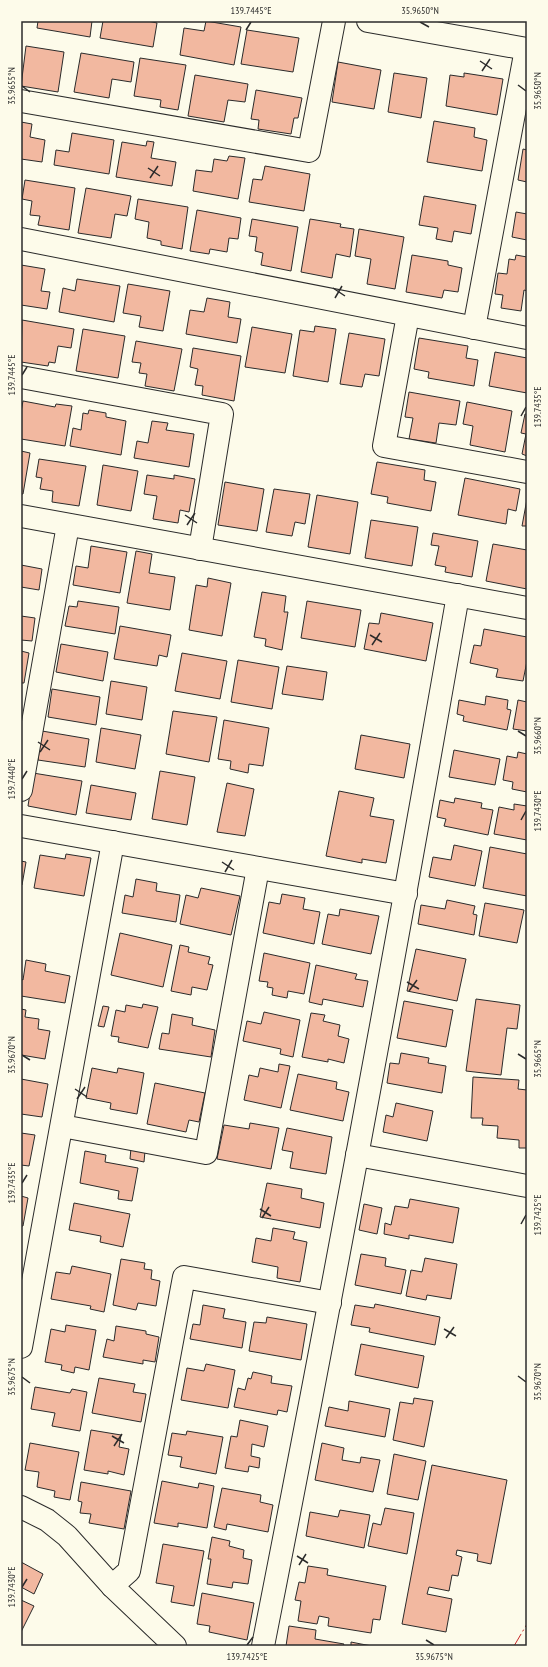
<svg xmlns="http://www.w3.org/2000/svg" width="548" height="1667" viewBox="0 0 548 1667" font-family="'PT Sans Narrow',sans-serif">
  <style>
    .building { fill: #f2b8a0; stroke: #2b2b2b }
    .lines { fill: none; stroke-linecap: round; stroke-linejoin: round }
    .street-casing { stroke: #2b2b2b; stroke-width: 24 }
    .street { stroke: #fdfbea; stroke-width: 22 }
    .power { stroke: #c62828; stroke-width: 1; stroke-dasharray: 14 3 2 3; stroke-linecap: butt }
    .ticks { fill: none; stroke: #2b2b2b; stroke-width: 1.5 }
    .neatline { fill: none; stroke: #2b2b2b; stroke-width: 1.5 }
    .ticks-label { font-size: 10px; text-anchor: middle; fill: #2b2b2b }
  </style>
  <rect width="100%" height="100%" fill="#fdfbea"/>
  <!-- building -->
  <g class="building">
    <polygon points="38,21 92,21 90,37 37,28"/>
    <polygon points="103,21 148,21 157,23 153,47 100,38"/>
    <polygon points="206,21 241,27 234,65 180,55 184,28 204,31"/>
    <polygon points="247,30 299,38 293,72 241,64"/>
    <polygon points="26,46 64,52 58,92 21,86"/>
    <polygon points="81,53 134,62 131,82 112,79 109,98 74,92"/>
    <polygon points="140,58 186,65 178,110 160,107 161,100 134,96"/>
    <polygon points="338,62 381,70 374,109 332,102"/>
    <polygon points="394,73 427,78 421,118 388,112"/>
    <polygon points="464,73 503,79 497,115 446,106 450,75 464,77"/>
    <polygon points="195,75 248,84 245,102 228,100 224,122 188,116"/>
    <polygon points="256,90 302,98 298,118 294,118 291,134 258,129 259,120 251,119"/>
    <polygon points="434,121 475,128 474,137 487,140 482,171 427,162"/>
    <polygon points="21,122 32,124 30,137 45,140 42,162 21,159"/>
    <polygon points="72,133 114,140 109,174 54,165 56,150 69,152"/>
    <polygon points="147,141 154,142 151,158 176,162 172,186 116,177 122,142 146,146"/>
    <polygon points="523,149 527,150 527,182 518,180"/>
    <polygon points="229,156 245,158 238,199 193,191 196,170 212,172 214,159 227,161"/>
    <polygon points="265,166 310,174 304,211 249,202 253,179 262,180"/>
    <polygon points="25,180 75,188 69,230 38,225 40,216 30,215 32,201 22,199"/>
    <polygon points="86,188 131,196 127,216 115,214 111,238 78,233"/>
    <polygon points="424,196 476,205 471,234 454,231 452,242 436,239 438,228 419,225"/>
    <polygon points="138,199 188,207 182,249 161,245 161,241 147,238 149,222 135,219"/>
    <polygon points="197,210 241,218 238,239 229,238 227,252 210,249 209,254 190,251"/>
    <polygon points="516,212 527,214 527,240 512,237"/>
    <polygon points="252,219 298,227 291,271 261,265 263,253 255,251 257,237 249,236"/>
    <polygon points="310,219 341,224 340,227 354,229 350,257 336,254 332,278 301,272"/>
    <polygon points="359,229 404,237 395,289 367,284 371,259 355,256"/>
    <polygon points="412,255 448,261 448,265 462,268 458,292 444,290 442,298 406,292"/>
    <polygon points="516,255 527,257 527,291 524,290 521,311 501,308 503,295 495,294 498,273 507,274 509,259 515,260"/>
    <polygon points="21,265 45,269 41,291 50,292 47,309 21,305"/>
    <polygon points="77,279 120,286 114,322 59,312 63,288 75,291"/>
    <polygon points="128,284 170,291 163,331 139,327 141,316 123,313"/>
    <polygon points="207,298 230,302 228,317 241,319 237,343 186,334 190,310 204,312"/>
    <polygon points="22,320 74,329 71,348 58,346 55,363 49,362 48,366 21,362"/>
    <polygon points="315,326 336,329 328,382 293,376 300,330 314,332"/>
    <polygon points="252,327 292,334 285,373 245,367"/>
    <polygon points="83,329 125,336 118,378 76,371"/>
    <polygon points="349,333 385,339 379,376 365,374 362,387 340,384"/>
    <polygon points="419,338 468,346 466,358 478,360 474,386 428,378 429,372 414,369"/>
    <polygon points="136,341 182,349 174,391 145,386 147,374 139,373 141,363 132,362"/>
    <polygon points="193,348 241,356 234,401 202,395 203,386 195,385 198,369 190,367"/>
    <polygon points="495,352 527,358 527,393 489,386"/>
    <polygon points="409,392 460,401 456,425 439,423 436,443 409,439 413,418 405,417"/>
    <polygon points="23,401 55,407 56,404 72,406 65,446 21,439 21,412"/>
    <polygon points="467,402 512,411 505,452 470,445 473,426 463,424"/>
    <polygon points="89,410 106,413 106,417 126,421 121,455 70,446 73,428 81,430 83,413 88,414"/>
    <polygon points="525,414 527,414 527,456 522,454 526,434 521,433"/>
    <polygon points="152,421 168,423 166,430 194,434 189,467 134,458 137,441 148,443"/>
    <polygon points="21,451 30,453 23,494 21,494"/>
    <polygon points="39,459 86,466 79,506 52,502 53,491 40,489 42,478 36,477"/>
    <polygon points="377,462 425,470 424,480 436,482 431,511 387,503 388,497 371,494"/>
    <polygon points="103,465 138,471 131,511 97,505"/>
    <polygon points="147,475 174,479 174,475 195,479 189,512 180,510 178,523 153,519 157,496 144,494"/>
    <polygon points="465,478 520,489 516,511 508,509 506,524 458,515"/>
    <polygon points="225,482 264,489 257,531 218,525"/>
    <polygon points="274,489 310,494 305,524 295,522 292,536 266,532"/>
    <polygon points="317,495 358,502 350,554 308,547"/>
    <polygon points="527,499 527,526 522,526"/>
    <polygon points="371,520 418,527 412,566 365,558"/>
    <polygon points="433,533 478,541 472,577 445,572 446,567 435,565 439,546 431,545"/>
    <polygon points="493,544 527,550 527,589 486,581"/>
    <polygon points="91,546 127,552 120,593 73,585 76,566 88,568"/>
    <polygon points="136,551 152,554 149,573 175,577 170,610 127,603"/>
    <polygon points="21,565 42,569 39,590 21,587"/>
    <polygon points="208,578 231,583 222,636 189,630 196,585 207,587"/>
    <polygon points="262,592 286,596 284,612 288,612 282,650 265,646 266,639 254,637"/>
    <polygon points="78,601 119,607 115,634 65,626 69,606 77,607"/>
    <polygon points="307,601 361,610 355,647 301,638"/>
    <polygon points="381,613 433,623 426,661 364,649 369,623 379,624"/>
    <polygon points="21,616 35,618 32,641 21,640"/>
    <polygon points="120,626 171,635 167,657 159,655 157,666 114,659"/>
    <polygon points="484,629 527,637 527,661 523,681 496,677 498,669 470,663 474,645 481,646"/>
    <polygon points="61,644 108,652 103,681 56,672"/>
    <polygon points="21,651 29,653 24,683 21,683"/>
    <polygon points="182,653 227,661 220,699 175,691"/>
    <polygon points="238,660 279,667 272,709 231,702"/>
    <polygon points="287,666 327,672 323,700 282,694"/>
    <polygon points="111,681 147,687 142,720 106,714"/>
    <polygon points="52,689 100,697 96,725 48,717"/>
    <polygon points="486,696 508,700 507,709 511,710 507,730 463,721 464,716 457,714 459,700 485,705"/>
    <polygon points="518,700 527,702 527,731 513,729"/>
    <polygon points="173,711 217,717 209,762 166,754"/>
    <polygon points="224,720 269,728 263,766 249,764 248,773 230,769 231,761 218,759"/>
    <polygon points="101,728 141,735 135,769 96,762"/>
    <polygon points="42,731 89,739 85,767 38,760"/>
    <polygon points="361,735 410,744 404,778 355,769"/>
    <polygon points="454,750 500,759 495,785 449,777"/>
    <polygon points="518,752 527,754 527,792 512,789 513,782 503,780 507,756 517,758"/>
    <polygon points="160,771 195,777 187,825 152,819"/>
    <polygon points="33,773 82,781 76,815 28,806"/>
    <polygon points="227,783 254,789 245,836 217,832"/>
    <polygon points="91,785 136,793 131,820 86,813"/>
    <polygon points="339,791 374,798 370,816 394,820 386,863 362,859 362,863 326,856"/>
    <polygon points="455,798 482,803 481,808 493,810 488,835 444,826 446,819 437,817 440,800 454,803"/>
    <polygon points="514,804 527,806 527,840 494,834 499,807 514,810"/>
    <polygon points="454,845 482,851 475,886 429,877 433,857 451,860"/>
    <polygon points="490,847 527,854 527,896 483,888"/>
    <polygon points="66,854 91,858 84,896 34,888 40,855 65,859"/>
    <polygon points="21,861 26,862 22,885 21,885"/>
    <polygon points="136,879 157,883 156,891 180,895 176,922 122,913 125,895 133,897"/>
    <polygon points="201,888 240,896 231,935 180,924 186,895 198,898"/>
    <polygon points="282,894 305,898 303,909 320,912 314,944 263,933 269,902 280,904"/>
    <polygon points="447,900 475,906 473,914 477,915 474,935 418,924 421,905 445,909"/>
    <polygon points="485,903 524,910 517,943 479,936"/>
    <polygon points="340,909 379,916 371,954 322,944 328,914 339,916"/>
    <polygon points="120,933 172,945 163,987 111,975"/>
    <polygon points="180,945 189,947 188,952 210,957 208,964 213,965 207,990 192,987 191,995 171,991"/>
    <polygon points="416,949 466,959 457,1001 407,991"/>
    <polygon points="264,953 310,963 304,994 288,991 287,998 272,995 273,988 267,987 268,982 259,981"/>
    <polygon points="26,960 46,964 45,971 70,976 65,1003 21,996 21,979 23,980"/>
    <polygon points="316,965 357,974 355,979 368,981 363,1007 323,999 322,1005 309,1002"/>
    <polygon points="476,999 520,1005 517,1029 507,1028 501,1075 466,1071"/>
    <polygon points="404,1001 453,1010 446,1047 397,1038"/>
    <polygon points="143,1004 158,1007 148,1048 118,1042 119,1037 111,1036 116,1010 125,1012 126,1005 142,1008"/>
    <polygon points="103,1006 109,1007 104,1027 98,1026"/>
    <polygon points="21,1009 26,1010 25,1017 39,1019 38,1029 50,1031 45,1059 21,1055"/>
    <polygon points="264,1012 300,1020 293,1057 280,1054 281,1049 243,1041 247,1021 261,1024"/>
    <polygon points="311,1013 325,1015 323,1021 340,1025 338,1036 349,1039 344,1063 328,1059 328,1062 302,1057"/>
    <polygon points="172,1014 193,1018 192,1025 215,1030 211,1057 159,1049 162,1033 169,1034"/>
    <polygon points="401,1053 429,1058 428,1063 446,1066 442,1093 387,1083 390,1063 399,1064"/>
    <polygon points="279,1064 290,1066 281,1108 244,1100 249,1075 258,1077 260,1068 278,1072"/>
    <polygon points="92,1068 117,1073 118,1068 144,1073 137,1114 110,1109 111,1103 86,1098"/>
    <polygon points="298,1074 337,1082 336,1089 349,1092 343,1121 290,1110"/>
    <polygon points="473,1077 519,1080 518,1089 527,1090 527,1148 519,1148 519,1140 497,1138 498,1126 482,1125 483,1118 471,1118"/>
    <polygon points="21,1079 48,1084 42,1117 21,1114"/>
    <polygon points="155,1083 205,1093 199,1122 189,1120 186,1132 147,1124"/>
    <polygon points="396,1103 433,1111 427,1141 383,1132 386,1115 393,1117"/>
    <polygon points="250,1123 279,1128 271,1169 217,1159 224,1125 249,1129"/>
    <polygon points="287,1128 332,1137 326,1174 290,1168 293,1152 282,1150"/>
    <polygon points="21,1133 35,1135 29,1166 21,1165"/>
    <polygon points="131,1148 145,1151 144,1162 130,1159"/>
    <polygon points="85,1151 106,1155 105,1162 138,1168 132,1201 118,1199 119,1191 80,1183"/>
    <polygon points="267,1183 302,1189 301,1198 324,1203 320,1228 260,1217"/>
    <polygon points="21,1196 28,1198 23,1226 21,1226"/>
    <polygon points="410,1199 459,1208 453,1243 409,1235 409,1239 384,1234 385,1223 391,1225 395,1206 408,1208"/>
    <polygon points="74,1203 130,1214 123,1247 100,1242 101,1236 69,1230"/>
    <polygon points="364,1204 382,1208 377,1234 359,1230"/>
    <polygon points="273,1228 295,1232 293,1239 307,1242 300,1282 277,1278 278,1267 252,1262 256,1238 271,1241"/>
    <polygon points="361,1254 386,1258 385,1266 406,1270 401,1294 355,1285"/>
    <polygon points="425,1258 457,1264 451,1299 427,1295 426,1300 406,1296 411,1270 422,1272"/>
    <polygon points="121,1259 145,1263 144,1269 152,1270 151,1279 160,1281 156,1306 138,1303 136,1310 113,1305"/>
    <polygon points="72,1266 111,1274 104,1312 90,1309 91,1306 51,1299 56,1272 70,1274"/>
    <polygon points="375,1304 440,1317 435,1345 369,1332 370,1328 351,1325 355,1305 374,1308"/>
    <polygon points="203,1305 225,1309 223,1318 246,1322 242,1348 190,1339 193,1324 200,1325"/>
    <polygon points="267,1317 307,1324 301,1360 249,1351 254,1322 266,1323"/>
    <polygon points="66,1325 96,1330 89,1370 75,1367 74,1373 61,1370 62,1365 45,1362 51,1329 65,1332"/>
    <polygon points="116,1326 146,1331 146,1334 159,1337 155,1362 143,1360 143,1364 103,1357 107,1339 114,1341"/>
    <polygon points="361,1344 424,1356 418,1388 355,1375"/>
    <polygon points="206,1364 235,1370 228,1408 181,1400 187,1368 204,1371"/>
    <polygon points="253,1372 272,1376 271,1383 292,1386 287,1412 278,1410 277,1415 234,1407 238,1388 245,1390 248,1378 251,1379"/>
    <polygon points="99,1378 135,1384 133,1392 146,1394 141,1422 92,1413"/>
    <polygon points="35,1387 70,1393 72,1389 87,1392 80,1431 52,1426 55,1413 31,1409"/>
    <polygon points="414,1398 433,1401 424,1447 393,1440 400,1402 413,1404"/>
    <polygon points="349,1401 390,1409 385,1437 325,1426 329,1407 348,1411"/>
    <polygon points="240,1420 268,1426 264,1447 252,1444 251,1456 260,1458 259,1468 249,1466 248,1472 225,1468 231,1436 237,1437"/>
    <polygon points="91,1430 121,1435 119,1447 129,1449 124,1475 108,1471 108,1474 84,1470"/>
    <polygon points="187,1431 223,1437 216,1474 180,1467 182,1457 168,1455 172,1433 186,1435"/>
    <polygon points="30,1443 79,1452 70,1500 54,1497 55,1491 37,1487 39,1472 25,1470"/>
    <polygon points="322,1443 344,1448 342,1460 360,1463 361,1457 380,1460 373,1492 315,1480"/>
    <polygon points="394,1454 426,1461 418,1500 387,1494"/>
    <polygon points="432,1465 507,1480 491,1564 477,1561 478,1554 457,1550 456,1555 462,1557 458,1576 452,1575 449,1591 429,1587 427,1594 452,1599 446,1632 402,1624"/>
    <polygon points="162,1481 198,1488 199,1483 214,1486 207,1528 178,1523 178,1527 154,1523"/>
    <polygon points="81,1482 131,1491 124,1529 89,1523 91,1514 80,1513 82,1502 78,1501"/>
    <polygon points="222,1488 261,1495 260,1502 273,1505 268,1532 227,1524 226,1530 214,1527"/>
    <polygon points="385,1508 414,1513 407,1554 368,1546 373,1523 381,1525"/>
    <polygon points="340,1510 370,1515 364,1548 306,1536 310,1512 338,1517"/>
    <polygon points="212,1537 230,1541 229,1546 244,1550 243,1558 252,1560 248,1584 233,1582 232,1588 207,1584 211,1559 208,1559"/>
    <polygon points="163,1544 204,1551 194,1606 171,1602 174,1586 156,1583"/>
    <polygon points="21,1562 43,1574 34,1594 21,1587"/>
    <polygon points="308,1566 328,1569 327,1575 386,1586 380,1620 373,1619 371,1633 328,1626 329,1618 319,1616 317,1624 298,1621 301,1601 295,1600 299,1582 305,1583"/>
    <polygon points="202,1593 254,1603 247,1640 209,1632 210,1626 197,1624"/>
    <polygon points="21,1600 34,1606 21,1632"/>
    <polygon points="289,1626 316,1630 315,1639 344,1644 343,1646 286,1646"/>
    <polygon points="351,1642 361,1644 372,1646 351,1646"/>
  </g>
  <g class="lines">
    <!-- street casing -->
    <g class="street-casing">
      <g id="street">
        <polyline points="368,21 527,49"/>
        <polyline points="21,101 309,151 334,21"/>
        <polyline points="21,239 527,338"/>
        <polyline points="408,315 384,446 527,472"/>
        <polyline points="474,328 526,49"/>
        <polyline points="21,377 222,414 200,549"/>
        <polyline points="21,516 527,608"/>
        <polyline points="21,790 68,525"/>
        <polyline points="21,826 406,894"/>
        <polyline points="62,1126 206,1153 258,868"/>
        <polyline points="357,1155 527,1186"/>
        <polyline points="21,1347 113,842"/>
        <polyline points="21,1507 47,1520 67,1536 112,1586 175,1646"/>
        <polyline points="112,1586 129,1571 184,1277 330,1303"/>
        <path d="M263 1646C332 1296 397 946 458 595"/>
      </g>
    </g>
    <!-- street -->
    <use href="#street" class="street"/>
    <!-- power -->
    <polyline class="power" points="514,1646 527,1624"/>
  </g>
  <!-- ticks -->
  <path class="ticks" d="M420 22 429 27M246 30 251 22M480 61 492 69M482 71 490 59M518 85 526 91M22 86 30 92M148 168 160 176M150 178 158 166M333 288 345 296M335 298 342 286M22 375 27 367M521 416 526 407M185 515 197 523M187 525 195 513M370 635 382 642M372 645 380 633M518 731 526 736M38 742 50 750M40 752 48 740M22 779 27 771M521 820 526 811M222 862 234 870M225 872 232 860M407 982 419 989M409 991 417 980M518 1054 526 1059M22 1055 30 1060M75 1089 87 1097M77 1099 85 1087M22 1183 27 1175M260 1209 271 1216M262 1218 269 1207M521 1224 526 1215M444 1329 456 1336M446 1338 454 1327M518 1376 526 1382M22 1377 30 1383M112 1436 124 1443M114 1446 122 1434M297 1556 308 1563M299 1565 306 1554M22 1587 27 1579M426 1640 434 1645M247 1645 253 1637"/>
  <!-- border -->
  <rect width="548" height="1667" fill="none" stroke="#fdfbea" stroke-width="44"/>
  <rect x="22" y="22" width="504" height="1623" class="neatline"/>
  <g class="ticks-label">
    <text x="251" y="14">139.7445°E</text>
    <text x="420" y="14">35.9650°N</text>
    <text transform="translate(11 86) rotate(-90)" y="4">35.9655°N</text>
    <text transform="translate(537 91) rotate(-90)" y="4">35.9650°N</text>
    <text transform="translate(11 375) rotate(-90)" y="4">139.7445°E</text>
    <text transform="translate(537 407) rotate(-90)" y="4">139.7435°E</text>
    <text transform="translate(537 736) rotate(-90)" y="4">35.9660°N</text>
    <text transform="translate(11 779) rotate(-90)" y="4">139.7440°E</text>
    <text transform="translate(537 811) rotate(-90)" y="4">139.7430°E</text>
    <text transform="translate(11 1055) rotate(-90)" y="4">35.9670°N</text>
    <text transform="translate(537 1059) rotate(-90)" y="4">35.9665°N</text>
    <text transform="translate(11 1183) rotate(-90)" y="4">139.7435°E</text>
    <text transform="translate(537 1215) rotate(-90)" y="4">139.7425°E</text>
    <text transform="translate(11 1377) rotate(-90)" y="4">35.9675°N</text>
    <text transform="translate(537 1382) rotate(-90)" y="4">35.9670°N</text>
    <text transform="translate(11 1587) rotate(-90)" y="4">139.7430°E</text>
    <text x="247" y="1660">139.7425°E</text>
    <text x="434" y="1660">35.9675°N</text>
  </g>
</svg>
